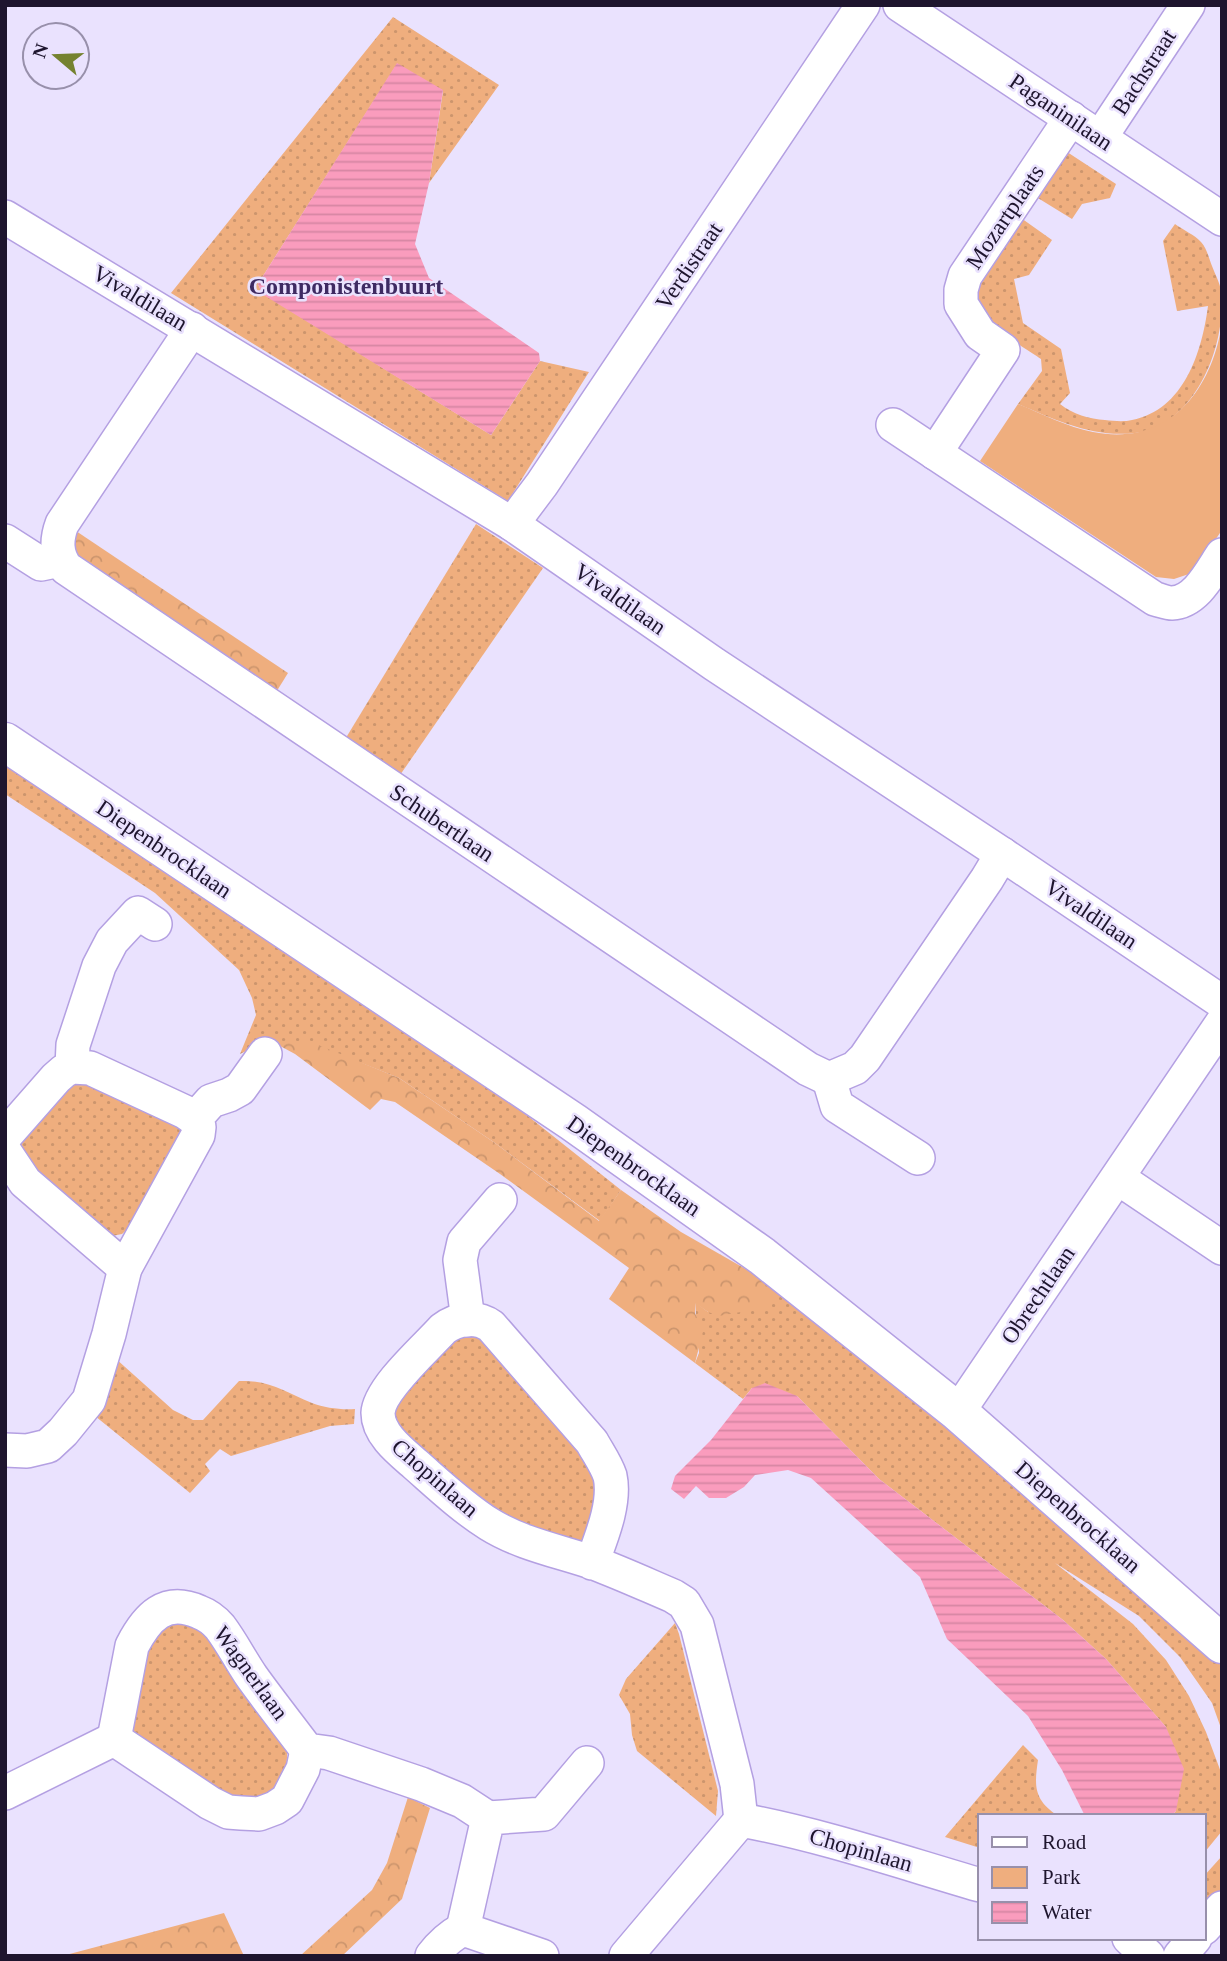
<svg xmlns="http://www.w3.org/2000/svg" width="1227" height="1961" viewBox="0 0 1227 1961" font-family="'Times New Roman',serif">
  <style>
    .grass { fill: url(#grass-dots) }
    .forest { fill: url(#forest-crowns) }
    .green { fill: #efae7e }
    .water { fill: url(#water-rules) }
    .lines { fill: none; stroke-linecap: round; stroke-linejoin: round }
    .minor-casing { stroke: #b4a0e2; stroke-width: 36 }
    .tertiary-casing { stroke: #b4a0e2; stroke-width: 41 }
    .minor { stroke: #fff; stroke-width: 33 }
    .tertiary { stroke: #fff; stroke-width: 38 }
    .labels { text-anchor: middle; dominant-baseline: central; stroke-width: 5; stroke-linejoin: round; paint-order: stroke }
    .street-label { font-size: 23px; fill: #1e152e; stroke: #eae2fe }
    .neighbourhood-label { font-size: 24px; font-weight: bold; fill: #3e2a62; stroke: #eae2fe }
  </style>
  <defs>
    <pattern id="grass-dots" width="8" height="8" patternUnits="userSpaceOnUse" patternTransform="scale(1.75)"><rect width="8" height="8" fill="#efae7e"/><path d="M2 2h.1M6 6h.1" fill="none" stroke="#cc956d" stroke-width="1.8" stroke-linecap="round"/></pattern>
    <pattern id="forest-crowns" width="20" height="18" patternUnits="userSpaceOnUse" patternTransform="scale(1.75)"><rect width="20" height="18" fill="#efae7e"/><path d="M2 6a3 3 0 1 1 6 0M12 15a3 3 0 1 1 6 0" fill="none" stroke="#cc956d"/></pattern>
    <pattern id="water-rules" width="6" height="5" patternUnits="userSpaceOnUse" patternTransform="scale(1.75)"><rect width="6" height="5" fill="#fa9cbd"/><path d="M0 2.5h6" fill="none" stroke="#d686a3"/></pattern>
  </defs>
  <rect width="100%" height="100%" fill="#eae2fe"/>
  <!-- grass -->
  <g class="grass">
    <polygon points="393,17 499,85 429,183 443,91 397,64 258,284 262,293 491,435 540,361 589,372 508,501 171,293"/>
    <polygon points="1061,148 1116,184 1110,198 1082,204 1072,219 1033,195"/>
    <path d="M1021 218 1052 240 1029 275 1014 279 1023 323 1061 349 1070 393 1060 404C1072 414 1090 419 1105 420 1114 421 1124 422 1132 420 1184 410 1202 352 1208 306L1177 311 1163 241 1175 224C1183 230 1195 235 1201 242 1207 248 1209 259 1212 266 1215 274 1220 283 1221 291 1227 345 1195 426 1135 433 1093 438 1056 420 1018 404L1042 371 1041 359C1030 351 988 326 982 318 975 307 976 292 981 281Z"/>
    <polygon points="476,524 543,568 398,778 344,741"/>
    <polygon points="5,759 480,1078 621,1190 600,1221 495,1143 399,1078 364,1064 269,1040 240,1054 256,1015 252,998 239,970 155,893 5,794"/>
    <polygon points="82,1077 176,1125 183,1135 131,1226 122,1234 107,1237 26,1166 20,1146 23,1134 46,1105"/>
    <polygon points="779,1288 999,1470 1222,1665 1222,1731 1212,1703 1180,1657 1139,1616 1055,1563 1133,1624 1166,1660 1189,1696 1206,1732 1222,1775 1222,1831 1204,1853 1204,1816 1171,1816 1176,1811 1166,1727 1106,1659 1063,1620 879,1479 797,1396 752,1388 743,1399 695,1363 699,1353 695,1302 708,1312"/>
    <polygon points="479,1334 597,1472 592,1533 579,1542 561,1543 479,1503 399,1429 393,1415 395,1405 452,1336"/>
    <path d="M115 1358 173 1410 193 1420H203L239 1381C271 1380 284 1392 312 1403 325 1408 341 1410 355 1409L354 1424 330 1426 231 1456 220 1449 205 1464 210 1471 190 1493 95 1416Z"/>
    <path d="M173 1617 210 1634 287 1750C288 1797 270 1797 230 1803L135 1735 130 1711 139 1650Z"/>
    <polygon points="675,1623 679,1634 718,1791 716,1816 637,1751 632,1735 630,1714 619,1695 626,1679"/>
    <path d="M1023 1745 1038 1760C1034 1787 1034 1800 1058 1816H980V1848L945 1837Z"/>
    <polygon points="1222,1856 1222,1893 1204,1912 1204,1876"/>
  </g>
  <!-- forest -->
  <g class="forest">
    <polygon points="76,531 288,673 275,694 74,559 74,535"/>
    <polygon points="269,1040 316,1044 399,1078 495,1143 599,1221 621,1190 681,1232 779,1288 763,1308 719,1316 708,1312 695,1303 695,1313 703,1332 695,1363 609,1299 629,1268 500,1174 395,1102 381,1099 370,1110 295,1054"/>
    <polygon points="408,1797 430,1808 402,1899 342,1956 300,1956 372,1890 387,1863"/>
    <polygon points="224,1913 244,1956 62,1956"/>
  </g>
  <!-- green -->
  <path class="green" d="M1222 323V530L1198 565 1189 574 1174 579 1156 577 980 461 1018 404C1043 414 1067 427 1093 432 1168 447 1212 391 1222 323Z"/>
  <!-- water -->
  <g class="water">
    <polygon points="397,63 443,90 429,183 415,244 429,278 539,353 540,361 491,435 262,294 258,284"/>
    <polygon points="765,1383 797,1396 879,1479 1063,1620 1106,1659 1166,1727 1184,1769 1176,1811 1171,1816 1085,1816 1062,1770 1028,1716 947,1639 920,1577 811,1478 788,1470 755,1475 744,1487 726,1498 709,1498 696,1486 684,1499 671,1489 675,1476 711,1440 752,1388"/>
  </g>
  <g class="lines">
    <!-- minor casing -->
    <g class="minor-casing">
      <g id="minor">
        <polyline points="900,5 1222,219"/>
        <polyline points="1100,138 1188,5"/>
        <polyline points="5,217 512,524 714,664 1002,854 1222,1002"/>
        <path d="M192 329 62 524C56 540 56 554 66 568L808 1069 829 1079 855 1068 865 1058 987 879 1002 854"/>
        <path d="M893 425 1155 599C1160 600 1167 603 1172 603 1196 602 1210 573 1222 555"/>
        <polyline points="935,453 1003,350 980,334 961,304 961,290 965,276 1071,118"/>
        <polyline points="512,524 542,484 863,5"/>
        <polyline points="5,541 41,564 60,560"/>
        <polyline points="72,1067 73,1045 99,966 112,941 138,913 155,924"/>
        <polyline points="829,1079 837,1106 918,1158"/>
        <polyline points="5,1136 56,1078 64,1071 72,1067 90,1068 185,1112 195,1119"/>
        <polyline points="5,1152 25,1182 125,1268"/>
        <polyline points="1118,1178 1222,1248"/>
        <polyline points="468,1320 460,1260 464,1242 500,1200"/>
        <polyline points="958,1412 1222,1023"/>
        <polyline points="5,1450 27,1451 48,1446 63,1432 89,1400 109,1334 125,1268 198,1135 199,1127 195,1119 211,1101 229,1095 240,1089 265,1054"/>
        <path d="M592 1563C601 1538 616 1503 610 1476 606 1464 598 1453 592 1442L491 1326C476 1315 456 1319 443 1329 426 1348 379 1389 378 1413 378 1434 400 1451 415 1464 439 1485 462 1507 489 1524 521 1544 559 1551 594 1563 621 1573 647 1585 673 1596L684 1603 697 1625 737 1784 741 1820"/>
        <path d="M114 1739 132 1646C147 1617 165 1597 199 1612 207 1615 214 1620 220 1627 232 1643 241 1661 252 1677 270 1702 289 1726 307 1750L329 1753 421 1784 462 1801 488 1818"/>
        <polyline points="5,1793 114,1739 210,1803 228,1812 241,1813 259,1814 275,1808 287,1800 303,1769 307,1750"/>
        <polyline points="1204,1928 1222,1908"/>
        <polyline points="463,1929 488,1818 544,1814 587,1763"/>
        <polyline points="1129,1938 1148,1956"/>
        <path d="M432 1956C441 1944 450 1936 463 1929L542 1956"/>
        <path d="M626 1956 741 1820C822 1835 901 1862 980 1885"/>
        <polyline points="1180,1956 1195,1938"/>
      </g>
    </g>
    <!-- tertiary casing -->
    <g class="tertiary-casing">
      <polyline id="tertiary" points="5,742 573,1122 762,1256 958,1412 1222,1644"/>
    </g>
    <!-- minor -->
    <use href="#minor" class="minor"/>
    <!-- tertiary -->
    <use href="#tertiary" class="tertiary"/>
  </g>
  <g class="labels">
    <!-- street labels -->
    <g class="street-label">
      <text transform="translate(1144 72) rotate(-57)">Bachstraat</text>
      <text transform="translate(1061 112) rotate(34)">Paganinilaan</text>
      <text transform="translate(1005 217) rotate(-56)">Mozartplaats</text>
      <text transform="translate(689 266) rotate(-56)">Verdistraat</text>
      <text transform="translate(140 298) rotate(31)">Vivaldilaan</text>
      <text transform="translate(620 599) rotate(35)">Vivaldilaan</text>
      <text transform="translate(442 823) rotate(34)">Schubertlaan</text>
      <text transform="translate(164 849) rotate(34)">Diepenbrocklaan</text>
      <text transform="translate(1091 914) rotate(34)">Vivaldilaan</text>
      <text transform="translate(634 1166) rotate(35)">Diepenbrocklaan</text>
      <text transform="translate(1038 1295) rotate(-56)">Obrechtlaan</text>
      <text transform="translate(435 1478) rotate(41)">Chopinlaan</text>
      <text transform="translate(1078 1517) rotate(41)">Diepenbrocklaan</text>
      <text transform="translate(251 1673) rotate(54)">Wagnerlaan</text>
      <text transform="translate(861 1850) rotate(16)">Chopinlaan</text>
    </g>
    <!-- neighbourhood labels -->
    <g class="neighbourhood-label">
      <text x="346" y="286">Componistenbuurt</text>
    </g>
  </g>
  <!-- border -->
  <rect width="1227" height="1961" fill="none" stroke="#1e152e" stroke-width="14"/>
  <!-- legend -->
  <rect x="978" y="1814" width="228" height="126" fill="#eae2fe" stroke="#9890ab" stroke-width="2"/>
  <rect x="992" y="1837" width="35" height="10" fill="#ffffff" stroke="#9890ab" stroke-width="2"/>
  <text x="1042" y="1849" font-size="21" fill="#1e152e">Road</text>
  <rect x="992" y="1867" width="35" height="21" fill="#efae7e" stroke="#9890ab" stroke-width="2"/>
  <text x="1042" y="1884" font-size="21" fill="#1e152e">Park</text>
  <rect x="992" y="1902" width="35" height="21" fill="url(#water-rules)" stroke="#9890ab" stroke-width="2"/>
  <text x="1042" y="1919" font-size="21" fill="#1e152e">Water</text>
  <!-- north arrow -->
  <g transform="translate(56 56) rotate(289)"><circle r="33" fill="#eae2fe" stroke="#9890ab" stroke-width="2"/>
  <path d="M0-5L12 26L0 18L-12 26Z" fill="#758230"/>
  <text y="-10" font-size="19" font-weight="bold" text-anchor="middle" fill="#1e152e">N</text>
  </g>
</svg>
